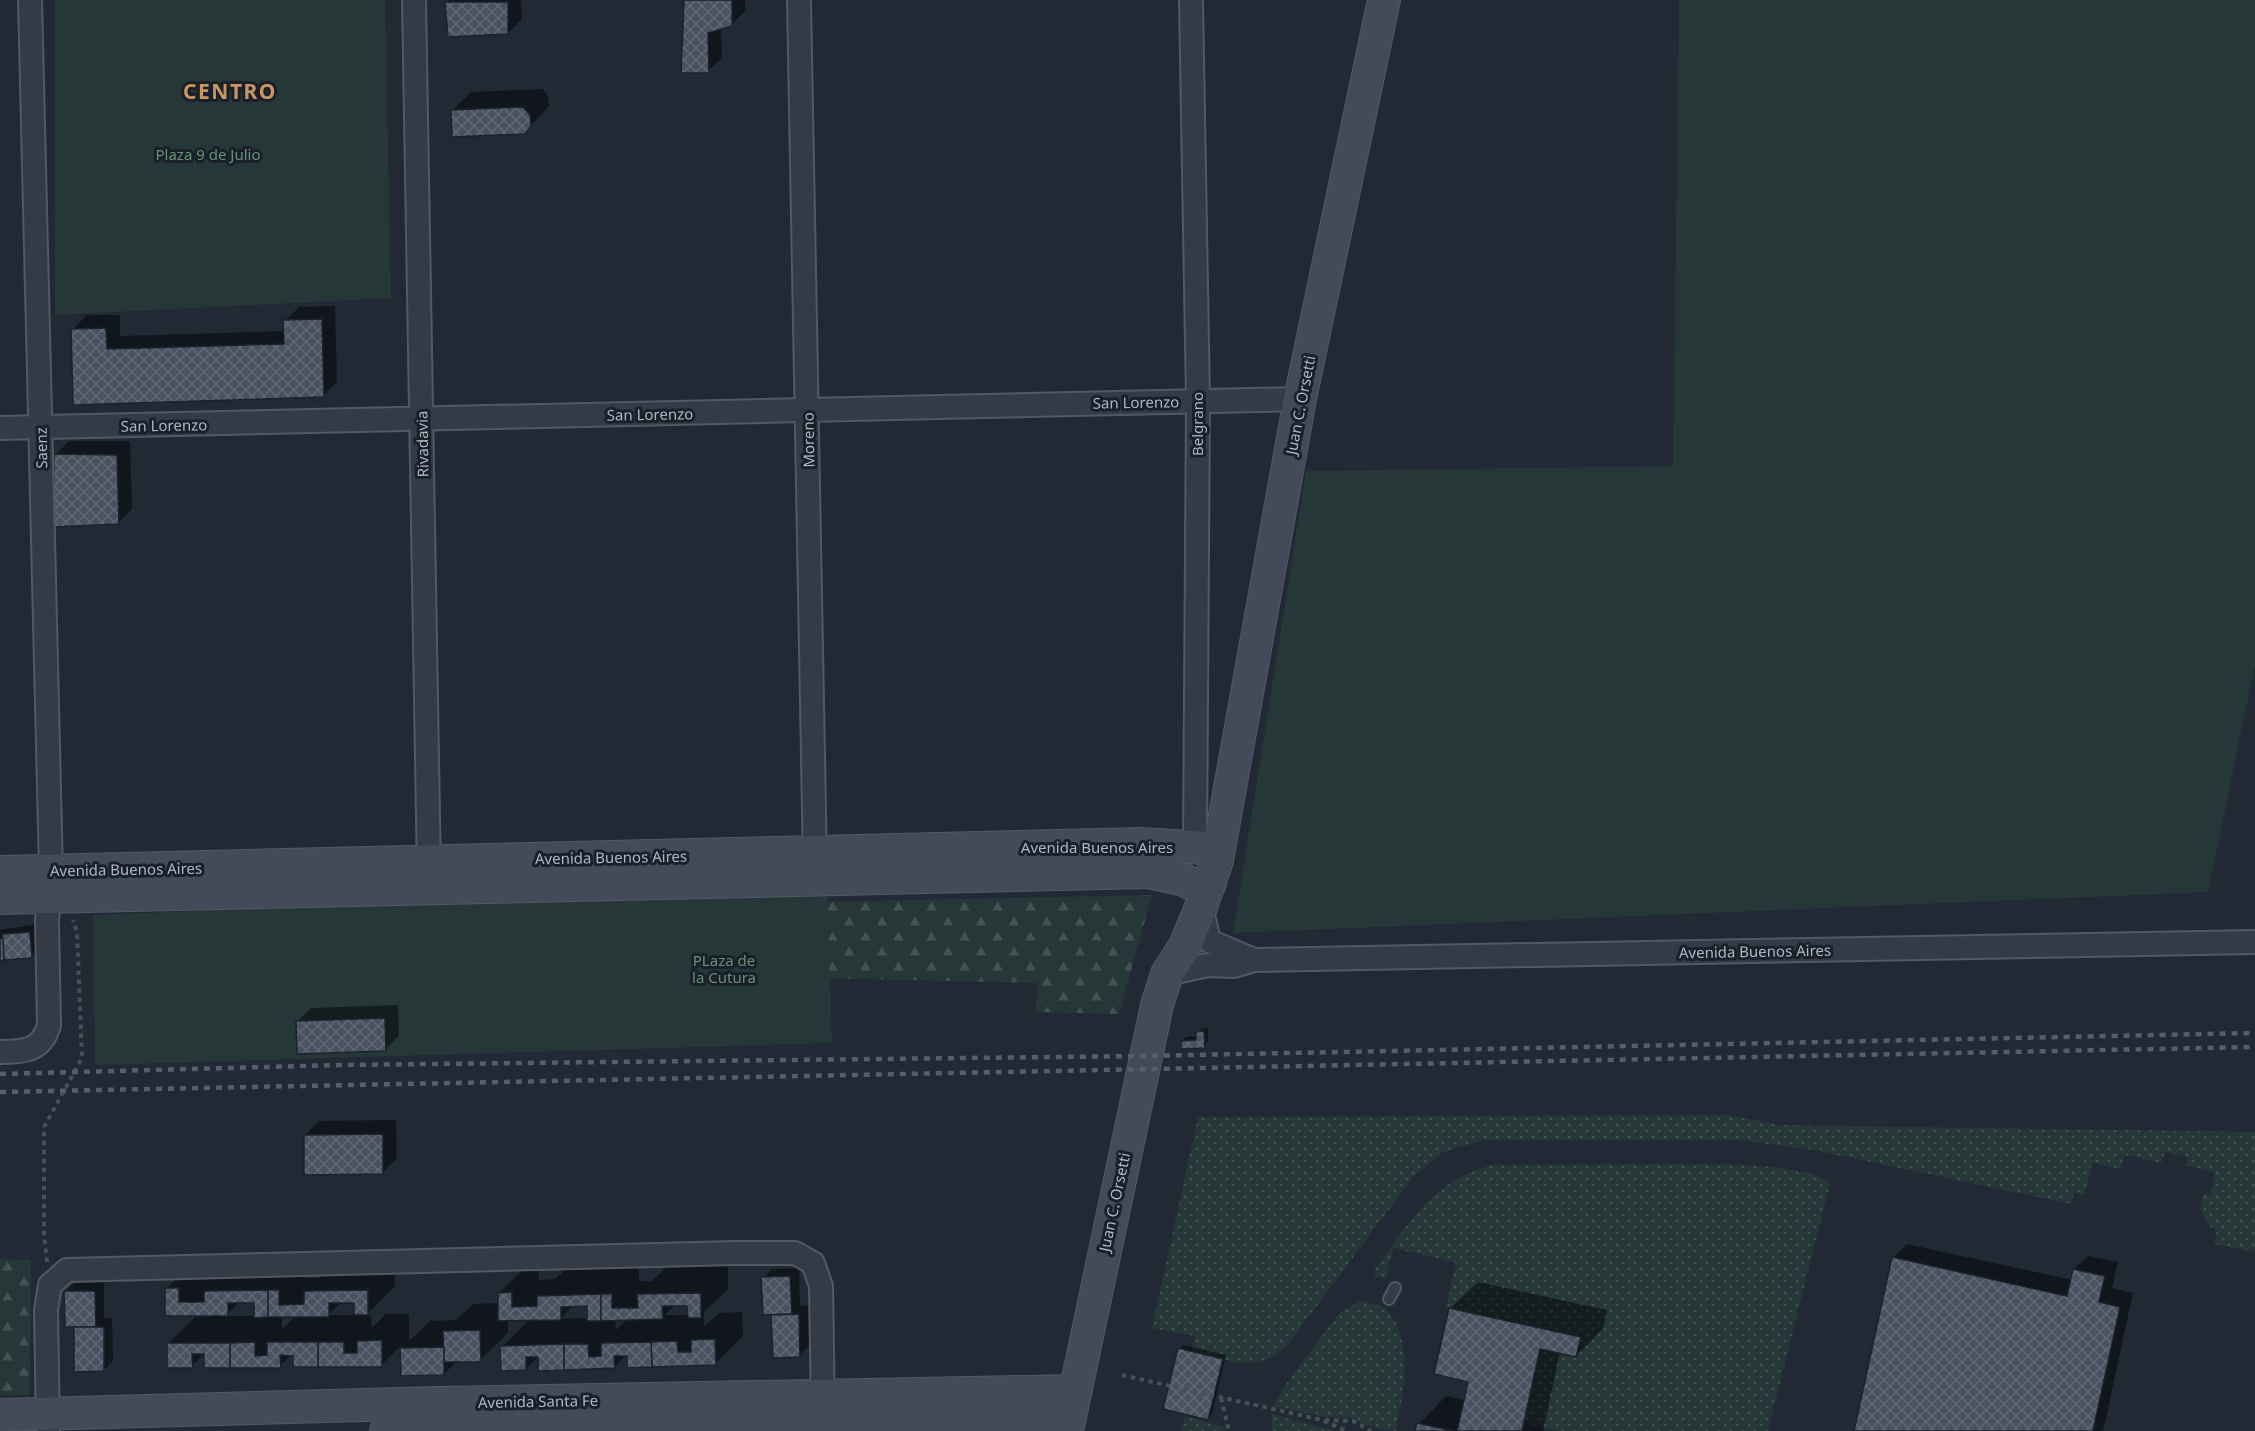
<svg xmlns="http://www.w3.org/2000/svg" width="2255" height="1431" viewBox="0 0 2255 1431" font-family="'Noto Sans',sans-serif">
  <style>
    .grass { fill: url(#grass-dots) }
    .forest { fill: url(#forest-firs) }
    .green { fill: #263738 }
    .shadow { fill: #0007; fill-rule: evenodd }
    .building { fill: url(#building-cross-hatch); stroke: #1c222c; stroke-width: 1.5 }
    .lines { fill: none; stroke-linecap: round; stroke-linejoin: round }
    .lane-casing { stroke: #525864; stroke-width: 14 }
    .street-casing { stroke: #525864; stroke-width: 26 }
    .secondary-casing { stroke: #525864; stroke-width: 34 }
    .path { stroke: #425256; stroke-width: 4; stroke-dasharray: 4.5 4.5; stroke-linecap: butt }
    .lane { stroke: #343b46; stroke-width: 10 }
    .street { stroke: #343b46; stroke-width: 22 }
    .secondary { stroke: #434a59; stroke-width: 32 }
    .rail { stroke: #565e6d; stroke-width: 4.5; stroke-dasharray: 6 6; stroke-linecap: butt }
    .labels { text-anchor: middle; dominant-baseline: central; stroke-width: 6; stroke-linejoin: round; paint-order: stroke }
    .park-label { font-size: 15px; fill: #689174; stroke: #1a202a }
    .street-label { font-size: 15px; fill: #afb5c3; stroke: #1a202a }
    .district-label { font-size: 21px; font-weight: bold; letter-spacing: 1.5px; fill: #cb9561; stroke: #1a202a }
  </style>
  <defs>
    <pattern id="grass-dots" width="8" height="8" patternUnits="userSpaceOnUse" patternTransform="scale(1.5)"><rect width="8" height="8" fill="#263738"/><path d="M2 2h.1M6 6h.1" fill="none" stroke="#435253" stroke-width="1.8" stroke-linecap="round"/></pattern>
    <pattern id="forest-firs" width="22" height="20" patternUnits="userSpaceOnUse" patternTransform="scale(1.5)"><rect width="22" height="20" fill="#263738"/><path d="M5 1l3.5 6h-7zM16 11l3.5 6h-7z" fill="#435253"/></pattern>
    <pattern id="building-cross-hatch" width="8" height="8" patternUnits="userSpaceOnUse" patternTransform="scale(1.5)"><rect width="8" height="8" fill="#495261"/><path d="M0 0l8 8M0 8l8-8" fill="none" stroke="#616976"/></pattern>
  </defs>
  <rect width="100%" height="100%" fill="#212935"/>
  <!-- grass -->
  <g class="grass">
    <path d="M1729 1115 1778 1125 2255 1132V1252L2214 1244 2217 1230 2210 1227 2200 1209 2204 1193 2211 1194 2215 1172 2186 1166 2188 1157 2165 1152 2161 1163 2125 1155 2120 1169 2092 1162 2085 1195 2074 1193 2071 1204 1814 1150 1737 1140H1484L1443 1152 1414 1176 1289 1343C1258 1376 1231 1361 1192 1351L1195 1336 1152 1328 1198 1117Z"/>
    <path d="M1683 1164C1716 1165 1807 1162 1830 1184L1768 1431H1560L1524 1423 1541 1351 1577 1358 1582 1336 1446 1307 1456 1263 1394 1248 1385 1279 1375 1276V1269C1408 1224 1434 1179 1492 1165Z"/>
    <path d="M1360 1301 1384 1307C1416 1338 1403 1393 1396 1431L1374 1428 1351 1418 1323 1417 1274 1406 1283 1388 1339 1313Z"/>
    <polygon points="1272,1414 1334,1431 1272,1431"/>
    <polygon points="1185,1416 1224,1427 1225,1431 1181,1431"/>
  </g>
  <!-- forest -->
  <g class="forest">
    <polygon points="1152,895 1119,1014 1036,1012 1037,983 735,976 443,910"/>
    <polygon points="0,1259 31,1260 30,1395 0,1395"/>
  </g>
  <!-- green -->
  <g class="green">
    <polygon points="55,0 385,0 391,298 55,315"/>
    <polygon points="1679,0 2255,0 2255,665 2208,892 1233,933 1306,471 1673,466"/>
    <polygon points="827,887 832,1043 95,1065 93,915"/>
  </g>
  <!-- shadow -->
  <g class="shadow">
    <polygon points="449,0 521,0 522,19 508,33 446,3"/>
    <polygon points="685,0 745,0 745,11 731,25 721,28 722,58 708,71"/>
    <polygon points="542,89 548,96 549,106 524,133 452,111 471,92"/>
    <polygon points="335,306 337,382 323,396 75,403 73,329 87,315 120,315 120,336 285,331 285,321 299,307"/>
    <polygon points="69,441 130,441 132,509 118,523 55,455"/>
    <polygon points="38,924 40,948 31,957 0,959 0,930"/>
    <polygon points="398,1005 399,1036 385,1050 297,1022 311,1008"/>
    <polygon points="1202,1028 1208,1028 1208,1042 1204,1046 1182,1041 1186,1037 1198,1036"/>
    <polygon points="396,1120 397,1158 383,1172 305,1135 319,1121"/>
    <polygon points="1907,1244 2072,1280 2074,1269 2088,1256 2118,1262 2112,1288 2133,1293 2103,1431 1855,1431 1893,1258"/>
    <path d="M194 1262 306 1263V1278H320L333 1264 395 1263V1286L366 1315H371V1326H374L386 1314H409V1341L430 1321 456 1320 473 1304 499 1303V1293L527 1266H539V1280L555 1279 566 1269 639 1267V1281H652L666 1267 728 1266V1289L704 1312V1326L720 1313 742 1312 743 1336 715 1364 628 1353 614 1367 539 1356 526 1369 502 1347 530 1319H508V1333L480 1360 457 1361 444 1374 403 1375 402 1345 381 1365 292 1354 280 1366 205 1353 192 1366 168 1344 198 1314 167 1315 166 1289ZM240 1301H255V1316H226ZM356 1301V1315H328L342 1302ZM689 1304V1315H665L675 1305ZM574 1305H588V1318L560 1319ZM296 1315 282 1330V1316ZM615 1319H627L616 1330Z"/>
    <polygon points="799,1268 800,1306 808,1305 809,1346 800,1355 774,1356 773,1313 763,1278 772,1269"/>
    <polygon points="104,1282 104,1319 112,1318 113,1361 104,1370 75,1326 65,1292 75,1283"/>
    <polygon points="1478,1282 1607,1310 1603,1328 1576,1356 1560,1352 1543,1431 1417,1431 1419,1424 1446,1396 1465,1400 1470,1381 1450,1309"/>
    <polygon points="1183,1345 1226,1355 1212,1414 1208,1418 1179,1349"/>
  </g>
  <!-- building -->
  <g class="building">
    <polygon points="684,0 732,0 732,26 708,33 709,73 681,73"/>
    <polygon points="445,2 508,2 508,34 448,37"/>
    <polygon points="523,107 530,115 531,126 525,134 452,137 451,110"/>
    <polygon points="322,319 324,397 73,405 71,329 106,328 107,349 284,344 283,320"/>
    <polygon points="54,454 117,455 119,524 53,527"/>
    <polygon points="30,932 32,958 4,960 2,934"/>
    <polygon points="0,938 3,938 4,960 0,961"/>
    <polygon points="385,1018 386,1051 297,1054 296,1021"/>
    <polygon points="1204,1031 1205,1048 1181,1049 1181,1041 1196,1040 1196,1032"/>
    <polygon points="383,1134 383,1174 304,1175 304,1135"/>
    <polygon points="1892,1257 2067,1296 2073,1269 2105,1276 2099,1302 2120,1307 2093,1431 1854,1431"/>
    <polygon points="790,1276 792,1314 763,1315 761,1277"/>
    <polygon points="165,1288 179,1288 179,1302 204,1302 204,1291 268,1290 268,1317 254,1318 254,1303 228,1303 228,1316 165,1316"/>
    <polygon points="268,1290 279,1290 279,1305 304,1304 304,1291 368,1290 368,1315 354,1315 354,1303 329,1303 329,1317 268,1317"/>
    <polygon points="64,1291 95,1291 96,1327 65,1327"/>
    <polygon points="512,1292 512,1307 537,1306 537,1296 601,1294 601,1321 587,1321 587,1306 561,1307 561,1320 498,1321 498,1293"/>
    <polygon points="701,1293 701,1318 688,1318 687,1306 662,1306 663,1319 601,1321 601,1294 612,1294 612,1308 638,1308 637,1294"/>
    <polygon points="1449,1308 1581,1337 1576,1357 1540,1349 1522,1431 1457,1431 1468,1382 1434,1374"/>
    <polygon points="799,1314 800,1357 773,1358 771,1315"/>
    <polygon points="74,1327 104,1327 104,1371 74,1372"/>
    <polygon points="480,1330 481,1362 444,1362 443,1331"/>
    <polygon points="715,1339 716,1365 652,1367 651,1342 677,1341 678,1352 691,1352 691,1340"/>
    <polygon points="382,1340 382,1367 318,1367 318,1342 344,1342 344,1353 357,1353 357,1341"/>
    <polygon points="255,1342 255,1356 267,1355 267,1342 318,1342 318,1367 293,1367 293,1356 280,1355 281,1368 230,1368 230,1343"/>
    <polygon points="651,1342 652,1367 627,1368 627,1356 614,1356 615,1368 564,1370 564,1344 588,1344 589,1357 601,1356 601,1343"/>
    <polygon points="167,1343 230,1343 230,1368 204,1368 204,1354 192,1354 193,1368 167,1368"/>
    <polygon points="564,1344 564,1370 538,1371 538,1357 526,1357 526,1370 501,1371 500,1346"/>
    <polygon points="444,1347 444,1375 401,1376 400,1348"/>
    <polygon points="1178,1348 1223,1359 1208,1420 1163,1409"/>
    <polygon points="1417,1423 1454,1431 1415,1431"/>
  </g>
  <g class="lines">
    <!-- lane casing -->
    <g class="lane-casing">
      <polyline id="lane" points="1389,1299 1395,1288"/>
    </g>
    <!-- street casing -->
    <g class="street-casing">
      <g id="street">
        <polyline points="414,0 429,875"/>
        <polyline points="799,0 815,865"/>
        <polyline points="1191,0 1198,401 1195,847"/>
        <polyline points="0,428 1300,399"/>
        <polyline points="1201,907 1209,941 1254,960"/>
        <polyline points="1167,974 1208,965 1234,966 1254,960 2255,942"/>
        <path d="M0 1052C24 1052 42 1051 49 1025L47 921 51 871 30 0"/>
        <polyline points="48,1431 46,1310 50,1285 67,1270 735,1253 795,1253 813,1263 821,1286 823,1412"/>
      </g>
    </g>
    <!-- secondary casing -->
    <g class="secondary-casing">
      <g id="secondary">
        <polyline points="0,872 1141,844 1205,848 1213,853 1217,860"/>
        <polyline points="0,898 1148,872 1184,880 1200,888 1210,883"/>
        <polyline points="0,1415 438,1403 1076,1391"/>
        <polyline points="386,1431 1070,1418"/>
        <polyline points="1067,1431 1157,1005 1167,974 1185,946 1201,907 1217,860 1300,399 1384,0"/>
      </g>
    </g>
    <!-- path -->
    <g class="path">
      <polyline points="47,1262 44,1234 44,1127 82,1058 77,932 73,920"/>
      <polyline points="1122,1375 1322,1420 1347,1431"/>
      <polyline points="1221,1398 1229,1431"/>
      <polyline points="1325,1420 1353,1421 1371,1431"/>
    </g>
    <!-- lane -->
    <use href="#lane" class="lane"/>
    <!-- street -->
    <use href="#street" class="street"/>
    <!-- secondary -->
    <use href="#secondary" class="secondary"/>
    <!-- rail -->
    <g class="rail">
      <polyline points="0,1074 341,1065 1145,1056 2255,1033"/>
      <polyline points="0,1092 2255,1047"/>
    </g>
  </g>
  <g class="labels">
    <!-- park labels -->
    <g class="park-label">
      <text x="208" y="154">Plaza 9 de Julio</text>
      <text x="724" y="960">PLaza de<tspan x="724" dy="17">la Cutura</tspan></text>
    </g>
    <!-- street labels -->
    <g class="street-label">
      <text transform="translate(1136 402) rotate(-1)">San Lorenzo</text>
      <text transform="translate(1300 405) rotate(-79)">Juan C. Orsetti</text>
      <text transform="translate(650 414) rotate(-1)">San Lorenzo</text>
      <text transform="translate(1197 424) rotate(-90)">Belgrano</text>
      <text transform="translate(164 425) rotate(-1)">San Lorenzo</text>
      <text transform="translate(808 440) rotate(-91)">Moreno</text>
      <text transform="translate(422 444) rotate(-91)">Rivadavia</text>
      <text transform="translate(41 448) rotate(-91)">Saenz</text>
      <text x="1097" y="847">Avenida Buenos Aires</text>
      <text transform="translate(611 857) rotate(-1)">Avenida Buenos Aires</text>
      <text transform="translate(126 869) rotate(-1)">Avenida Buenos Aires</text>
      <text transform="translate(1755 951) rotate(-1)">Avenida Buenos Aires</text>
      <text transform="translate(1114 1202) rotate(-78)">Juan C. Orsetti</text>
      <text transform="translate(538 1401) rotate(-1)">Avenida Santa Fe</text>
    </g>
    <!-- district labels -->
    <g class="district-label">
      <text x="230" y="91">CENTRO</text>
    </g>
  </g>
</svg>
